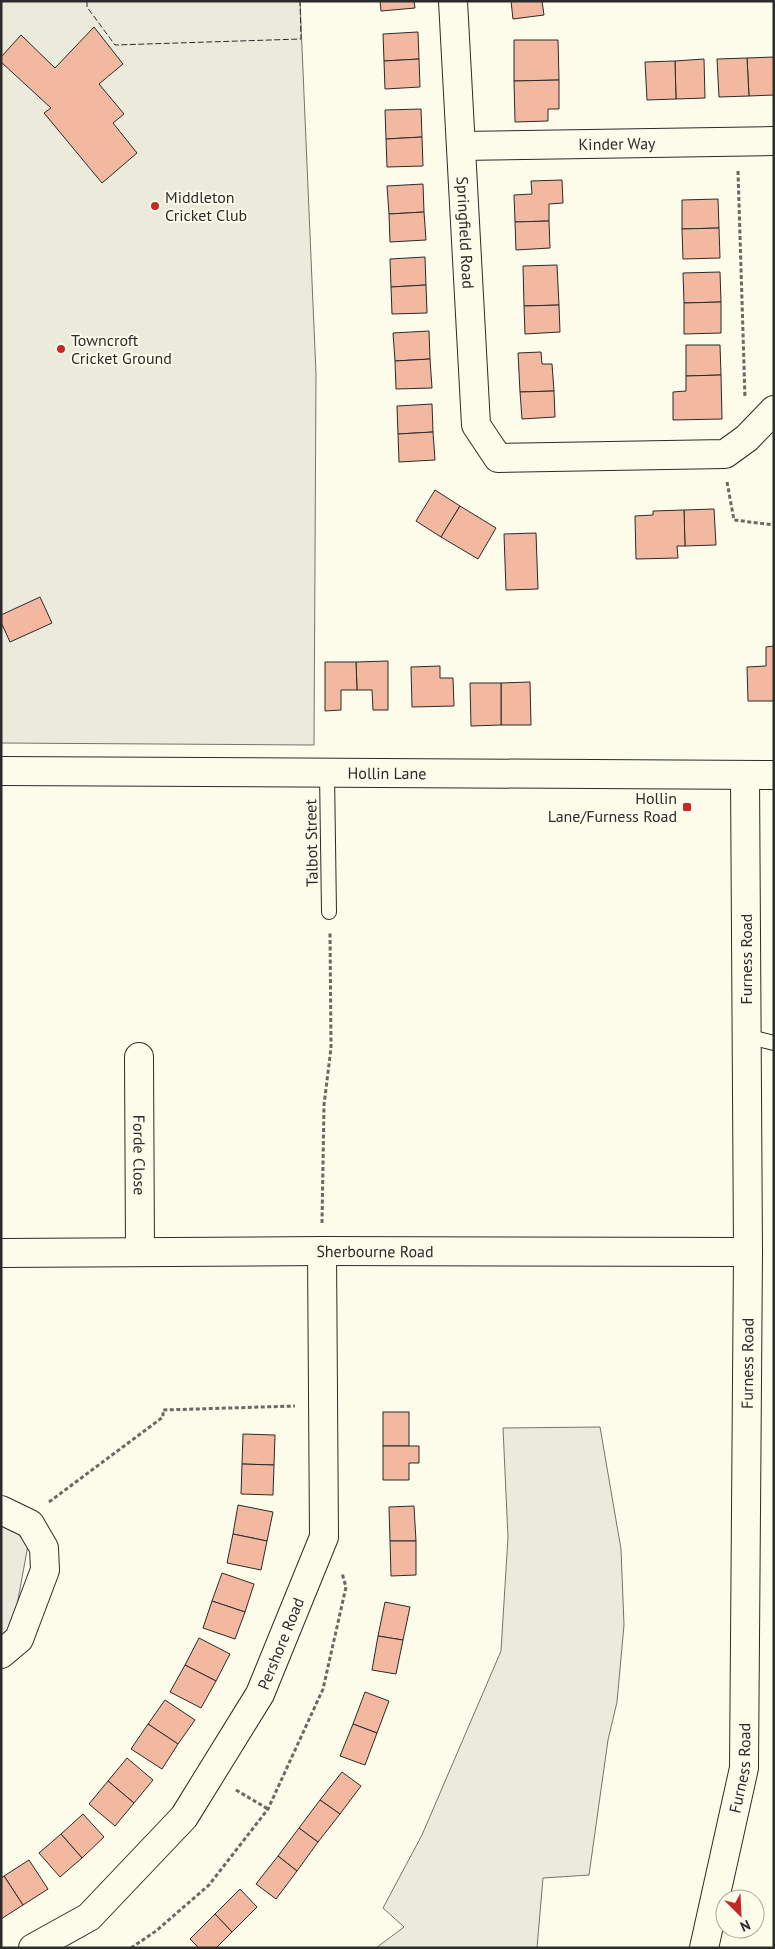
<svg xmlns="http://www.w3.org/2000/svg" width="775" height="1949" viewBox="0 0 775 1949" font-family="'PT Sans',sans-serif">
  <style>
    .green { fill: #ecebdb; stroke: #74746e }
    .building { fill: #f2b8a0; stroke: #2b2b2b }
    .lines { fill: none; stroke-linecap: round; stroke-linejoin: round }
    .lane-casing { stroke: #2b2b2b; stroke-width: 16 }
    .street-casing { stroke: #2b2b2b; stroke-width: 30 }
    .primary-casing { stroke: #2b2b2b; stroke-width: 30 }
    .path { stroke: #6a6964; stroke-width: 3; stroke-dasharray: 4 2.5; stroke-linecap: butt }
    .lane { stroke: #fdfbea; stroke-width: 14 }
    .street { stroke: #fdfbea; stroke-width: 28 }
    .primary { stroke: #fdfbea; stroke-width: 28 }
    .fence { stroke: #2b2b2b; stroke-width: 1; stroke-dasharray: 6 2.5; stroke-linecap: butt }
    .poi-dot { fill: #c62828; stroke: #fdfbea; stroke-width: 2 }
    .labels { text-anchor: middle; dominant-baseline: central; stroke-width: 4; stroke-linejoin: round; paint-order: stroke }
    .street-label { font-size: 16px; fill: #2b2b2b; stroke: #fdfbea }
    .poi-label { font-size: 16px; fill: #2b2b2b; stroke: #fdfbea; text-anchor: start }
  </style>
  <rect width="100%" height="100%" fill="#fdfbea"/>
  <!-- green -->
  <g class="green">
    <polygon points="1,1 300,1 316,374 314,745 1,743"/>
    <polygon points="600,1427 621,1549 624,1625 617,1702 608,1740 589,1875 543,1878 537,1948 376,1948 404,1927 383,1908 422,1835 501,1651 508,1537 503,1428"/>
    <polygon points="1,1521 6,1521 28,1545 13,1627 1,1638"/>
  </g>
  <!-- building -->
  <g class="building">
    <polygon points="380,1 414,1 415,8 381,11"/>
    <polygon points="511,1 542,1 544,15 513,19"/>
    <polygon points="94,27 123,64 99,84 124,114 113,123 137,153 102,183 44,113 51,108 1,62 1,57 21,35 55,68"/>
    <polygon points="418,32 419,59 384,61 383,34"/>
    <polygon points="514,40 558,40 559,80 514,81"/>
    <polygon points="774,57 774,95 749,96 747,58"/>
    <polygon points="747,58 749,96 719,97 717,59"/>
    <polygon points="419,59 420,87 385,89 384,61"/>
    <polygon points="704,59 705,98 676,99 675,61"/>
    <polygon points="675,61 676,99 647,100 645,62"/>
    <polygon points="559,80 559,109 548,109 548,121 515,122 514,81"/>
    <polygon points="421,109 422,137 386,139 385,110"/>
    <polygon points="422,137 423,166 387,167 386,139"/>
    <polygon points="562,180 563,203 549,204 549,221 515,222 514,195 532,194 531,181"/>
    <polygon points="423,184 424,212 389,214 387,186"/>
    <polygon points="718,199 719,228 682,229 682,200"/>
    <polygon points="424,212 426,240 390,242 389,214"/>
    <polygon points="549,221 550,248 516,250 515,222"/>
    <polygon points="719,228 720,258 683,259 682,229"/>
    <polygon points="425,257 426,285 391,287 390,259"/>
    <polygon points="557,265 559,305 524,306 523,266"/>
    <polygon points="720,272 721,302 684,303 683,273"/>
    <polygon points="426,285 427,313 392,314 391,287"/>
    <polygon points="721,302 721,333 684,334 684,303"/>
    <polygon points="559,305 560,332 525,334 524,306"/>
    <polygon points="429,331 430,359 395,361 393,333"/>
    <polygon points="686,345 720,345 721,375 686,376"/>
    <polygon points="541,352 542,364 552,364 554,391 520,392 518,353"/>
    <polygon points="430,359 432,388 396,389 395,361"/>
    <polygon points="721,375 722,419 673,420 673,392 686,391 686,376"/>
    <polygon points="554,391 555,417 522,419 520,392"/>
    <polygon points="432,404 433,432 398,434 397,406"/>
    <polygon points="433,432 435,460 399,462 398,434"/>
    <polygon points="435,490 460,506 441,537 416,521"/>
    <polygon points="460,506 496,528 478,559 441,537"/>
    <polygon points="714,509 716,545 685,546 684,510"/>
    <polygon points="684,510 685,546 677,546 678,558 636,559 635,516 653,515 653,511"/>
    <polygon points="536,533 538,589 506,590 504,534"/>
    <polygon points="40,597 52,623 10,642 1,622 1,615"/>
    <polygon points="774,646 774,701 748,701 747,667 766,666 766,647"/>
    <polygon points="388,661 388,710 373,710 372,690 357,690 356,662"/>
    <polygon points="325,662 356,662 357,690 341,690 341,710 325,711"/>
    <polygon points="440,666 440,678 453,678 454,706 412,707 411,667"/>
    <polygon points="530,682 531,725 501,725 501,683"/>
    <polygon points="470,683 501,683 501,725 471,726"/>
    <rect x="383" y="1412" width="26" height="34"/>
    <polygon points="243,1434 275,1435 274,1465 242,1464"/>
    <polygon points="383,1446 419,1446 419,1463 409,1463 409,1480 383,1480"/>
    <polygon points="242,1464 274,1465 273,1495 241,1494"/>
    <polygon points="238,1505 273,1512 267,1541 233,1534"/>
    <polygon points="414,1506 416,1541 390,1541 389,1507"/>
    <polygon points="233,1534 267,1541 261,1570 227,1563"/>
    <polygon points="390,1541 416,1541 416,1575 391,1576"/>
    <polygon points="222,1573 254,1584 245,1612 212,1601"/>
    <polygon points="212,1601 245,1612 235,1639 203,1628"/>
    <polygon points="385,1602 410,1607 403,1640 378,1636"/>
    <polygon points="378,1636 403,1640 396,1674 372,1670"/>
    <polygon points="199,1638 230,1654 216,1681 185,1665"/>
    <polygon points="185,1665 216,1681 201,1708 170,1692"/>
    <polygon points="365,1692 389,1701 377,1733 353,1724"/>
    <polygon points="165,1700 195,1720 178,1744 148,1724"/>
    <polygon points="148,1724 178,1744 162,1769 131,1749"/>
    <polygon points="353,1724 377,1733 365,1765 340,1756"/>
    <polygon points="127,1758 153,1780 134,1803 108,1781"/>
    <polygon points="342,1772 361,1786 340,1814 320,1800"/>
    <polygon points="108,1781 134,1803 115,1826 89,1804"/>
    <polygon points="320,1800 340,1814 318,1842 299,1828"/>
    <polygon points="83,1814 104,1837 82,1858 61,1834"/>
    <polygon points="299,1828 318,1842 297,1871 278,1856"/>
    <polygon points="61,1834 82,1858 60,1877 39,1853"/>
    <polygon points="278,1856 297,1871 276,1899 256,1884"/>
    <polygon points="29,1860 48,1889 23,1905 4,1876"/>
    <polygon points="4,1876 23,1905 1,1919 1,1878"/>
    <polygon points="240,1889 257,1907 232,1932 215,1914"/>
    <polygon points="215,1914 232,1932 216,1948 199,1948 190,1939"/>
  </g>
  <g class="lines">
    <!-- lane casing -->
    <g class="lane-casing">
      <g id="lane">
        <polyline points="327,773 329,912"/>
        <polyline points="746,1036 774,1043"/>
      </g>
    </g>
    <!-- street casing -->
    <g class="street-casing">
      <g id="street">
        <path id="s1" d="M453 1 476 425 498 458 725 454 747 438 774 410"/>
        <path id="s2" d="M461 146 774 141"/>
        <path id="s3" d="M139 1057 140 1252"/>
        <path id="s4" d="M1 1253 322 1251 748 1252"/>
        <polyline points="1,1510 30,1524 44,1548 45,1570 19,1639 1,1654"/>
        <path id="s5" d="M33 1948 89 1917 184 1817 260 1694 324 1537 322 1251"/>
        <path id="s6" d="M704 1948 744 1768 748 1252 745 776"/>
      </g>
    </g>
    <!-- primary casing -->
    <g class="primary-casing">
      <g id="primary">
        <path id="s7" d="M1 771 774 775"/>
      </g>
    </g>
    <!-- path -->
    <g class="path">
      <polyline points="738,171 745,398"/>
      <polyline points="727,482 734,520 774,525"/>
      <polyline points="322,1223 324,1105 331,1048 330,932"/>
      <polyline points="49,1502 163,1417 163,1410 295,1406"/>
      <polyline points="236,1790 268,1809"/>
      <polyline points="131,1948 156,1931 209,1885 268,1809 323,1689 346,1587 342,1573"/>
    </g>
    <!-- lane -->
    <use href="#lane" class="lane"/>
    <!-- street -->
    <use href="#street" class="street"/>
    <!-- primary -->
    <use href="#primary" class="primary"/>
    <!-- fence -->
    <polyline class="fence" points="87,1 87,7 115,45 301,39 300,1"/>
  </g>
  <!-- markers -->
  <g class="poi-dot">
    <circle cx="155" cy="206" r="5"/>
    <circle cx="61" cy="349" r="5"/>
    <rect x="682" y="802" width="10" height="10" rx="2.5"/>
  </g>
  <g class="labels">
    <!-- street labels -->
    <g class="street-label">
      <text stroke="none"><textPath href="#s2" startOffset="156">Kinder Way</textPath></text>
      <text stroke="none"><textPath href="#s1" startOffset="232">Springfield Road</textPath></text>
      <text stroke="none"><textPath href="#s7" startOffset="386">Hollin Lane</textPath></text>
      <text transform="translate(311 843) rotate(-91)">Talbot Street</text>
      <text transform="translate(746 959) rotate(-90)">Furness Road</text>
      <text stroke="none"><textPath href="#s3" startOffset="98">Forde Close</textPath></text>
      <text stroke="none"><textPath href="#s4" startOffset="374">Sherbourne Road</textPath></text>
      <text stroke="none"><textPath href="#s6" startOffset="589">Furness Road</textPath></text>
      <text stroke="none"><textPath href="#s5" startOffset="401">Pershore Road</textPath></text>
      <text stroke="none"><textPath href="#s6" startOffset="184">Furness Road</textPath></text>
    </g>
    <!-- poi labels -->
    <g class="poi-label">
      <text x="165" y="197">Middleton<tspan x="165" dy="18">Cricket Club</tspan></text>
      <text x="71" y="340">Towncroft<tspan x="71" dy="18">Cricket Ground</tspan></text>
      <text x="677" y="798" text-anchor="end">Hollin<tspan x="677" dy="18">Lane/Furness Road</tspan></text>
    </g>
  </g>
  <!-- border -->
  <rect width="775" height="1949" fill="none" stroke="#2b2b2b" stroke-width="5"/>
  <!-- north arrow -->
  <g transform="translate(740 1914) rotate(156)"><circle r="24" fill="#fdfbea" stroke="#a9a89e"/>
  <path d="M0-4L9 19L0 12L-9 19Z" fill="#c62828"/>
  <text y="-8" font-size="14" font-weight="bold" text-anchor="middle" fill="#2b2b2b">N</text>
  </g>
</svg>
